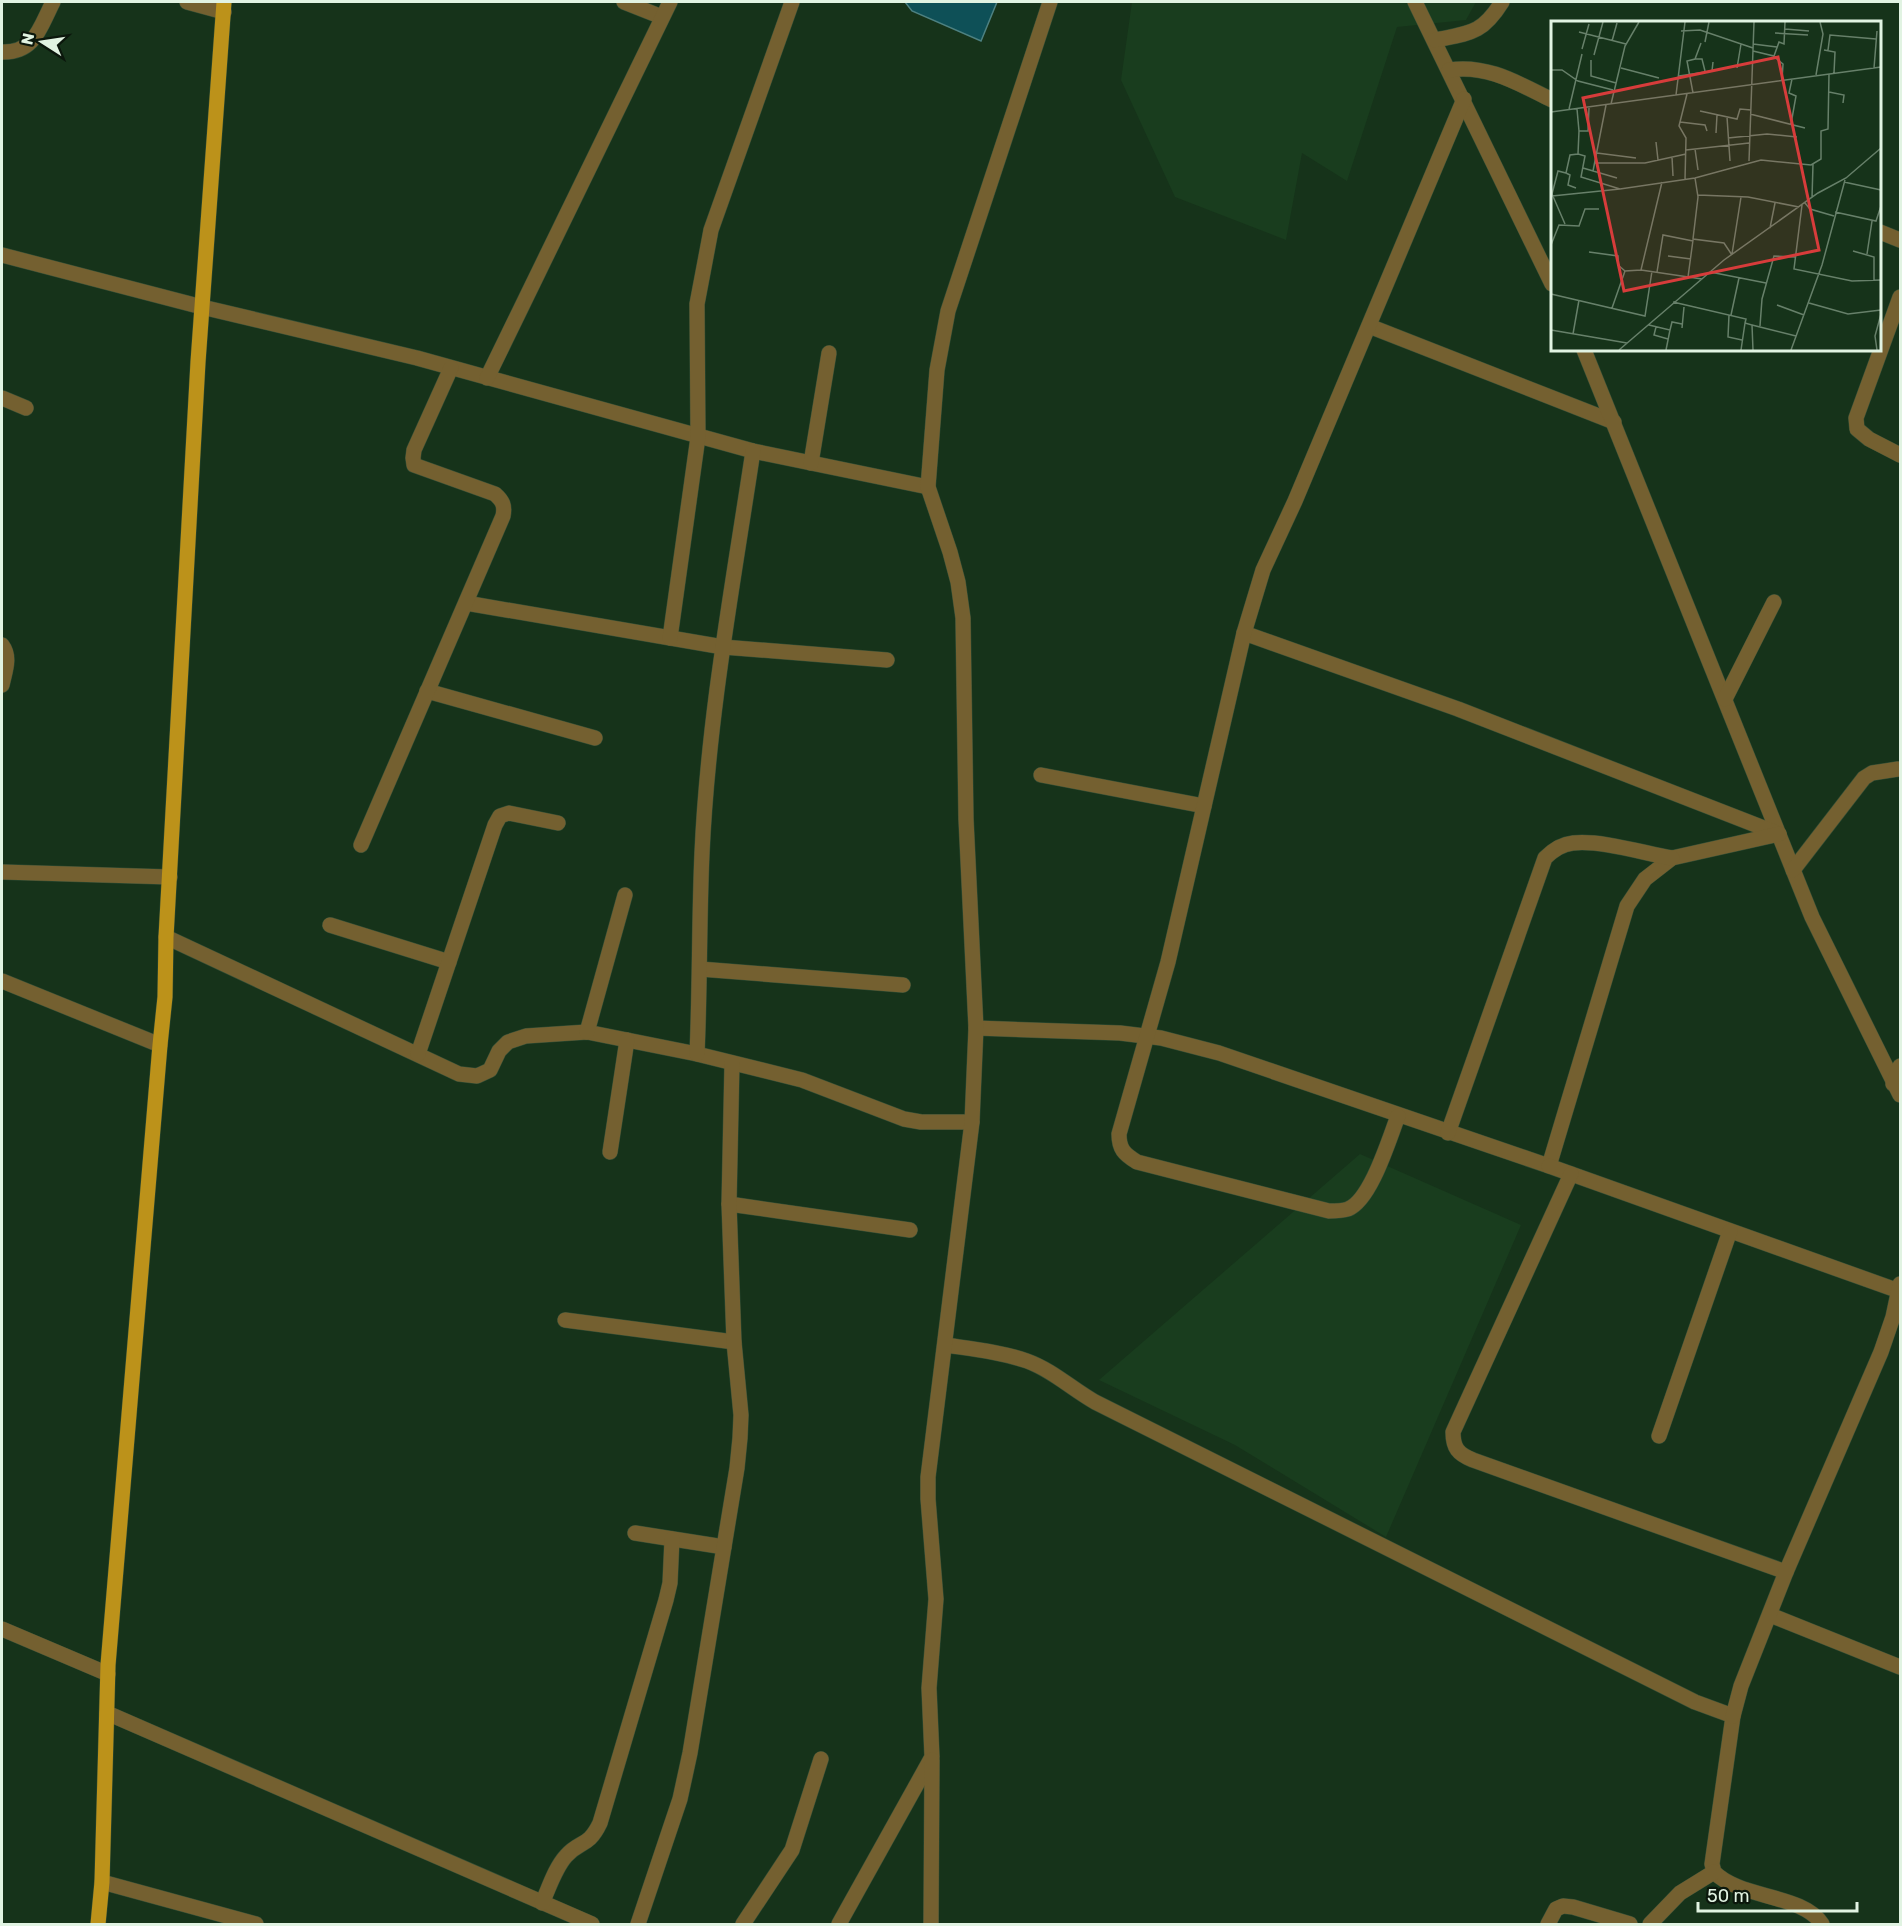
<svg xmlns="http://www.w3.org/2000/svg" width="1902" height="1926" viewBox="0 0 1902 1926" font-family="Rubik,sans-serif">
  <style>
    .built { fill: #193d1e }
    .water { fill: #0e5057; stroke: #4d8181; stroke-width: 1.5 }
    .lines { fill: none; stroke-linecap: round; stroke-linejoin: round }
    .minor-casing { stroke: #324e36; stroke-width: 16 }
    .major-casing { stroke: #324e36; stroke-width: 16 }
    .minor { stroke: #746030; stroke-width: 15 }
    .major { stroke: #bc921a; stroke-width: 15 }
    .inset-road { fill: none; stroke: #67806a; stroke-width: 1.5 }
    .view { fill: #d73c3b; fill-opacity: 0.15; stroke: #d73c3b; stroke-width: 3 }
    .inset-edge { fill: none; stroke: #e1f3e2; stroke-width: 3 }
  </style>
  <rect width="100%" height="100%" fill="#16331a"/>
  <!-- built -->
  <g class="built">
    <polygon points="1132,2 1476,2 1466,20 1397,27 1347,181 1302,153 1286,240 1175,197 1121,80"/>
    <polygon points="1360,1154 1521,1225 1386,1537 1235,1445 1099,1380"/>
  </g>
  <!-- water -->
  <polygon class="water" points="905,2 997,2 981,41 912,11"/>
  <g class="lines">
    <!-- minor casing -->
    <g class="minor-casing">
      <g id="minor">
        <polyline points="187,2 224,12"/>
        <polyline points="624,2 662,17"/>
        <polyline points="1415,2 1552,284"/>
        <path d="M1435 40C1470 33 1482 34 1502 2"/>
        <path d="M2 52C35 53 40 27 53 2"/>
        <path d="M1449 70C1488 64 1519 84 1552 100"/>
        <polyline points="1880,232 1900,240"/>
        <polyline points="2,255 202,307 417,358 753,451 928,487"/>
        <polyline points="1900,297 1856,418 1857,429 1869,439 1900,455"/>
        <polyline points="1369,326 1614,422"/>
        <polyline points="1584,350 1812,917 1900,1095"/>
        <polyline points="487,378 670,2"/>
        <polyline points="2,398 26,408"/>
        <polyline points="811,463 829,353"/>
        <polyline points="466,603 723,647 887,660"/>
        <polyline points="1244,633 1458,709 1779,834"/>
        <polyline points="670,638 698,437 697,304 711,230 792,2"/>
        <path d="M2 645C11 657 5 671 2 685"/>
        <polyline points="427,691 595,738"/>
        <polyline points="1725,699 1774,602"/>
        <polyline points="1041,775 1204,806"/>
        <path d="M361 845 503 516C505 506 503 501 495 494L414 465 413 458 414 450 451 368"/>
        <polyline points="1793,870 1864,778 1872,773 1898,769"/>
        <polyline points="2,872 170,877"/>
        <polyline points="330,925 449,962"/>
        <polyline points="166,937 459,1074 477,1076 490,1070 499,1051 508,1042 526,1036 587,1032 697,1054 802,1080 904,1119 921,1122 972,1122"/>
        <polyline points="700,969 903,985"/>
        <polyline points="2,981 160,1045"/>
        <polyline points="976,1028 1120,1033 1161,1038 1219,1053 1549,1166 1627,906 1645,879 1672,858 1779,834"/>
        <polyline points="587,1032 625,895"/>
        <polyline points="418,1054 495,825 500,816 509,813 558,823"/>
        <path d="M697 1054C700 987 699 920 702 853 708 718 733 584 753 451"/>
        <polyline points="1893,1084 1900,1066"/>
        <path d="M1398 1116C1389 1139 1371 1200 1348 1209 1342 1211 1335 1211 1329 1211L1137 1162C1124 1154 1119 1149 1119 1134L1168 962 1244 633 1263 570 1295 501 1464 99"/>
        <path d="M1448 1133 1545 858C1553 850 1562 844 1573 843 1602 840 1643 853 1672 858"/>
        <polyline points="610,1152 627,1040"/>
        <polyline points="1549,1166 1899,1291"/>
        <path d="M1571 1174 1453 1432C1453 1448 1458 1454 1473 1460L1786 1572"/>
        <polyline points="729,1204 910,1230"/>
        <polyline points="565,1320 734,1342"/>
        <path d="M945 1345C972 1349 1001 1352 1027 1361 1052 1370 1072 1389 1095 1402L1695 1702 1733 1716 1712 1864 1714 1872C1740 1899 1803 1894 1822 1924"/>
        <polyline points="1659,1436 1730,1231"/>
        <polyline points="635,1533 724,1547"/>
        <polyline points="1770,1615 1900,1667"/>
        <polyline points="2,1629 108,1674"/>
        <polyline points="107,1713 592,1924"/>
        <polyline points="1733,1716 1741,1686 1786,1572 1881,1352 1893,1317 1900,1284"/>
        <polyline points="102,1882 256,1924"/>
        <path d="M542 1903C549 1888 555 1868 566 1856 580 1840 588 1848 600 1823L666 1600 670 1583 672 1539"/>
        <polyline points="638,1924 680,1799 690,1753 737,1468 740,1438 741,1415 734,1342 729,1204 732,1063"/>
        <polyline points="743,1924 792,1850 821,1759"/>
        <polyline points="839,1924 932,1757 929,1688 936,1599 928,1499 928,1477 972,1122 976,1028 966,819 963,618 958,582 950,552 928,487 937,370 948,311 1050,2"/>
        <polyline points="931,1924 932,1760"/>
        <polyline points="1548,1924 1556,1909 1563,1906 1573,1907 1630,1924"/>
        <polyline points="1650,1924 1680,1893 1714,1872"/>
      </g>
    </g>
    <!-- major casing -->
    <g class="major-casing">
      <polyline id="major" points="98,1924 102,1882 108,1665 160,1045 165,997 166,937 198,362 224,2"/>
    </g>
    <!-- minor -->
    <use href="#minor" class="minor"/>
    <!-- major -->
    <use href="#major" class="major"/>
  </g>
  <!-- overview -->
  <g transform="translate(1551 21)">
    <rect width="330" height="330" fill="#16331a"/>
    <path class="inset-road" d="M234 8 258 10M130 10 149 9 202 27M28 11 75 23M224 12 257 14M61 20 66 2M154 21 158 1M202 23 226 26M31 28 38 3M273 29 284 31 283 52M277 29 279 14 325 18M202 30 223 35 228 21 233 23 234 1M43 34 52 1M222 35 232 43 231 59M144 38H151L154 50M40 39V55L65 62M70 47 108 57M186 47 190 23M323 47 326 10M0 49H11L27 60 62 69M265 54 272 13 269 1M128 55 161 50 162 41M278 71 293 74 292 82M142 72 136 40 144 38 150 22M125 74 134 1M60 83 74 25 88 1M38 87 37 110H28L27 133 34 135 30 156 69 168 144 157 210 139 260 144 270 138V110L277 108 278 53M18 88 31 33M26 88 28 110M149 90 186 98 189 88 200 89M0 91 330 46M199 93 254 107M176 96 179 140M129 101 154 104 156 110M240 103 245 75 238 72 241 58M165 112 166 94M177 117 216 113 246 116M105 121 107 139M144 128 147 149M135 129 198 122M46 132 85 137M121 136 122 155M198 140 203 1M44 142H94L135 133M32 147 66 157M42 150 55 84M15 152 19 154 17 164 25 167M144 157 147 176 142 218 173 222 181 234M134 159 135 117 128 105 136 73M293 161 330 169M147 174 197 176 248 186M1 175 69 168M261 177 262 143M254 182 259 188 283 195M251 184 243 248 301 260 330 259M284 191 325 200 330 185M14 203 1 173 7 150 15 152 19 134 27 133M219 207 224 182M0 224 8 204 28 205 34 188H48M302 230 323 236V259M38 231 67 235V244L74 250M181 233 190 176M316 233 321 200M117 235 140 238M90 249 151 258M106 251 112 214 142 220M159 251 215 262M137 256 142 219M0 273 94 295 101 250M122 281 195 298 194 302 201 304 202 329M258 282 297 293 330 289M226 284 253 294M61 287 74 250 90 249 111 161M178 294 177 316 191 319M180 294 188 257M98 304 119 309 115 329M201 304 245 315M209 305 211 278 223 235 244 236M105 306 103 314 117 318M131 307 133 286M0 309 76 322M119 309 121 301 131 303M22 313 28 279M68 329 173 239 267 172 295 157 330 127M190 329 194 302M240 329 271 244 294 159M326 329 324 315 330 293"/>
    <path class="view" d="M227 36 268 229 73 270 32 77Z"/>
    <rect width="330" height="330" class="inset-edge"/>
  </g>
  <!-- border -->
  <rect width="1902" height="1926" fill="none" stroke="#e1f3e2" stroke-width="6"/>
  <!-- north arrow -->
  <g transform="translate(42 42) rotate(282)" stroke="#0b170c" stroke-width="4.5" paint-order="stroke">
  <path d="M0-4.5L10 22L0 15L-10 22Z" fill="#e1f3e2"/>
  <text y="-9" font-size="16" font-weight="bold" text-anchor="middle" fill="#e1f3e2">N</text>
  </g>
  <!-- scale -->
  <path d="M1698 1902v9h159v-9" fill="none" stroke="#e1f3e2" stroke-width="3"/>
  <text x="1707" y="1902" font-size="18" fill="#e1f3e2" stroke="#0b170c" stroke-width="4.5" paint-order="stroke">50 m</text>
</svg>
